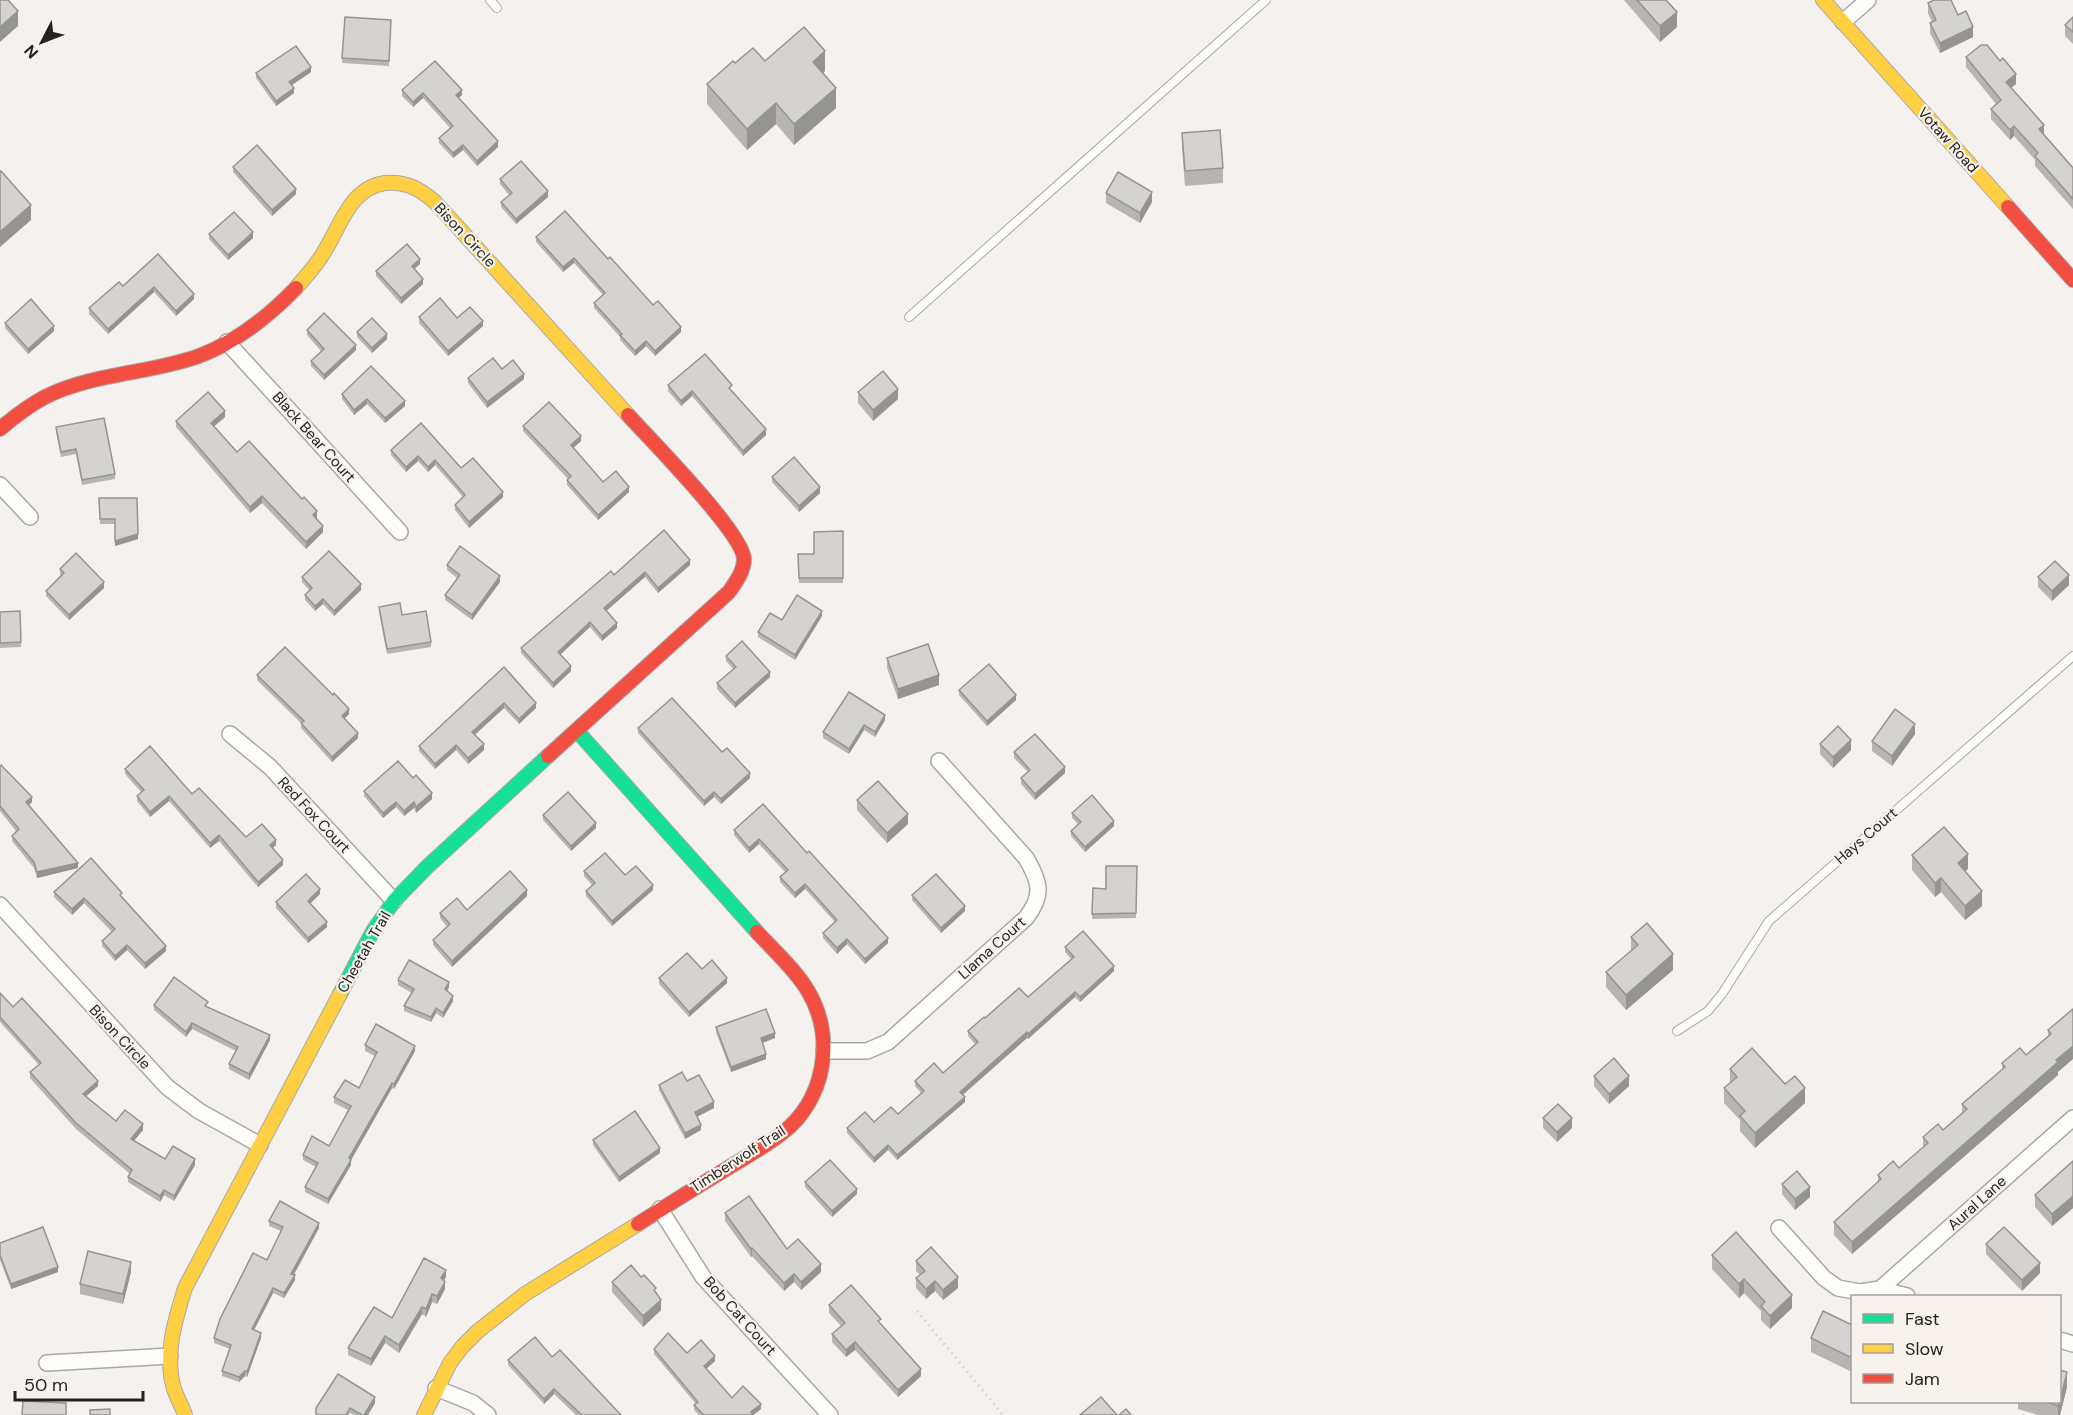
<svg xmlns="http://www.w3.org/2000/svg" width="2073" height="1415" viewBox="0 0 2073 1415" font-family="'DM Sans',sans-serif">
  <style>
    .lines { fill: none; stroke-linecap: round; stroke-linejoin: round }
    .lane-casing { stroke: #aaa8a5; stroke-width: 10 }
    .street-casing { stroke: #aaa8a5; stroke-width: 18 }
    .fast-casing { stroke: #aaa8a5; stroke-width: 16 }
    .slow-casing { stroke: #aaa8a5; stroke-width: 16 }
    .jam-casing { stroke: #aaa8a5; stroke-width: 16 }
    .path { stroke: #d1d1d0; stroke-width: 3; stroke-dasharray: 1.5 4.5; stroke-linecap: butt }
    .lane { stroke: #fdfdfc; stroke-width: 8 }
    .street { stroke: #fdfdfc; stroke-width: 15 }
    .fast { stroke: #16e098; stroke-width: 14 }
    .slow { stroke: #ffcf43; stroke-width: 14 }
    .jam { stroke: #f24e42; stroke-width: 14 }
    .wall { fill: #b7b5b4 }
    .shaded-wall { fill: #959492 }
    .building { fill: #d5d3d1; stroke: #959492; stroke-width: 1.5 }
    .labels { text-anchor: middle; dominant-baseline: central; stroke-width: 4.5; stroke-linejoin: round; paint-order: stroke }
    .street-label { font-size: 15px; fill: #242320; stroke: #f7f2eb }
  </style>
  <rect width="100%" height="100%" fill="#f4f1ee"/>
  <g class="lines">
    <!-- lane casing -->
    <g class="lane-casing">
      <g id="lane">
        <polyline points="490,0 497,8"/>
        <polyline points="909,317 1266,0"/>
        <polyline points="1677,1031 1708,1011 1722,994 1769,921 2073,656"/>
      </g>
    </g>
    <!-- street casing -->
    <g class="street-casing">
      <g id="street">
        <polyline points="1843,22 1868,0"/>
        <polyline points="227,342 400,532"/>
        <polyline points="0,485 30,517"/>
        <polyline points="230,734 270,767 394,901"/>
        <polyline points="0,905 167,1087 199,1111 260,1145"/>
        <path d="M824 1051H867L888 1042 1026 918C1044 895 1040 882 1026 858L939 761"/>
        <polyline points="660,1209 703,1277 830,1415"/>
        <polyline points="1779,1228 1824,1278 1838,1288 1860,1292 1880,1289 1907,1296"/>
        <polyline points="1880,1289 2073,1118"/>
        <polyline points="2060,1340 2073,1344"/>
        <polyline points="47,1363 170,1356"/>
        <polyline points="436,1388 473,1403 488,1415"/>
      </g>
    </g>
    <!-- fast casing -->
    <g class="fast-casing">
      <g id="fast">
        <polyline points="577,731 757,932"/>
        <polyline points="340,994 373,931 394,901 427,867 548,756"/>
      </g>
    </g>
    <!-- slow casing -->
    <g class="slow-casing">
      <g id="slow">
        <polyline points="1823,0 2008,207"/>
        <path d="M296 288C306 276 317 265 324 252 341 225 350 188 385 183 406 181 420 189 435 202L628 415"/>
        <path d="M185 1415C182 1406 177 1398 174 1389 164 1355 175 1320 185 1288L340 994"/>
        <polyline points="424,1415 450,1363 462,1347 478,1331 525,1294 638,1224"/>
      </g>
    </g>
    <!-- jam casing -->
    <g class="jam-casing">
      <g id="jam">
        <polyline points="2008,207 2073,280"/>
        <path d="M0 429C14 417 28 406 45 397 93 373 149 374 199 356 236 342 269 316 296 288"/>
        <path d="M548 756 729 592C736 582 744 571 744 559 743 533 650 439 628 415"/>
        <path d="M638 1224C666 1206 695 1188 723 1171 742 1159 763 1148 781 1134 825 1101 836 1038 808 991 795 969 774 951 757 932"/>
      </g>
    </g>
    <!-- path -->
    <polyline class="path" points="917,1311 1003,1415"/>
    <!-- lane -->
    <use href="#lane" class="lane"/>
    <!-- street -->
    <use href="#street" class="street"/>
    <!-- fast -->
    <use href="#fast" class="fast"/>
    <!-- slow -->
    <use href="#slow" class="slow"/>
    <!-- jam -->
    <use href="#jam" class="jam"/>
  </g>
  <!-- wall -->
  <g class="wall">
    <polygon points="1624,0 1666,0 1677,27 1660,42"/>
    <polygon points="1928,3 1958,15 1973,37 1940,53 1930,33 1930,23 1932,22 1928,13"/>
    <polygon points="345,17 391,20 389,66 342,63"/>
    <polygon points="2073,17 2073,44 2065,36 2065,25"/>
    <polygon points="1966,57 2016,84 2011,88 2044,135 2073,168 2073,209 2035,166 2035,160 2014,136 2010,140 1991,119 1991,109 1996,104 1966,67"/>
    <polygon points="765,61 825,71 823,73 836,108 794,145 776,124 747,150 707,104 707,84 735,63"/>
    <polygon points="311,72 292,85 294,93 276,106 256,78 256,73"/>
    <polygon points="402,90 462,95 459,98 498,147 477,166 463,150 453,158 439,143 439,138 450,128 423,98 413,107 402,96"/>
    <polygon points="1182,133 1223,168 1223,183 1185,186 1182,148"/>
    <polygon points="233,167 296,194 272,216 233,172"/>
    <polygon points="500,179 548,197 516,224 501,207 501,202 509,195 500,184"/>
    <polygon points="1106,193 1152,202 1140,223 1106,203"/>
    <polygon points="209,234 253,238 228,260 209,239"/>
    <polygon points="536,237 608,259 653,305 681,332 655,356 646,346 635,356 620,340 620,337 594,308 594,303 603,295 574,263 563,272 536,242"/>
    <polygon points="158,254 194,299 176,316 154,292 108,334 89,314 89,308 123,286"/>
    <polygon points="420,264 414,269 423,284 401,304 376,276 376,271"/>
    <polygon points="419,317 457,318 483,326 448,356 419,323"/>
    <polygon points="5,323 54,331 28,354 5,328"/>
    <polygon points="307,330 356,350 324,380 311,366 311,361 321,351 307,335"/>
    <polygon points="357,332 387,339 372,353 357,337"/>
    <polygon points="502,369 524,379 487,408 468,383 468,378"/>
    <polygon points="668,385 732,390 766,435 743,456 692,396 681,406 668,391"/>
    <polygon points="858,392 898,399 873,421 858,403"/>
    <polygon points="342,394 405,406 385,423 367,404 354,415 342,399"/>
    <polygon points="225,417 214,426 237,452 317,518 316,519 323,532 306,549 262,503 250,513 176,427 176,421"/>
    <polygon points="421,423 461,468 503,497 469,528 455,510 455,505 463,497 435,465 428,472 418,461 406,472 391,455 391,450"/>
    <polygon points="523,426 581,441 573,448 603,482 629,492 598,520 567,485 567,480 568,479 523,431"/>
    <polygon points="56,427 115,474 115,479 82,485 76,454 61,457 56,432"/>
    <polygon points="772,477 820,493 799,512 772,482"/>
    <polygon points="99,498 138,539 115,546 115,524 100,524"/>
    <polygon points="843,531 843,583 799,583 798,554 814,554"/>
    <polygon points="447,565 500,582 472,620 445,600 445,595 457,578 447,570"/>
    <polygon points="690,565 658,593 645,577 606,611 617,628 602,641 590,627 560,654 571,671 553,688 521,653 521,648 614,575"/>
    <polygon points="60,569 104,588 69,620 46,596 46,591 61,575 60,574"/>
    <polygon points="302,577 361,590 334,616 323,604 315,611 305,600 305,595 310,591 302,582"/>
    <polygon points="2038,577 2069,585 2052,601 2038,587"/>
    <polygon points="379,607 402,615 431,642 431,647 387,654 379,612"/>
    <polygon points="20,611 21,647 0,648 0,612"/>
    <polygon points="822,616 795,660 758,637 758,632"/>
    <polygon points="726,656 770,677 735,708 717,689 717,683 733,669 726,661"/>
    <polygon points="887,658 939,685 898,699 887,668"/>
    <polygon points="504,667 536,708 519,724 504,708 475,735 484,750 468,764 456,750 435,769 419,751 419,746"/>
    <polygon points="257,675 349,714 344,719 358,738 332,762 301,728 301,723 257,680"/>
    <polygon points="959,690 1016,700 987,726 959,695"/>
    <polygon points="885,720 875,737 864,730 849,754 823,738 823,732"/>
    <polygon points="638,728 722,752 750,778 721,804 714,797 704,806 638,733"/>
    <polygon points="1915,734 1892,766 1872,751 1872,741"/>
    <polygon points="1820,744 1851,750 1833,768 1820,754"/>
    <polygon points="1014,752 1065,773 1035,800 1021,784 1021,778 1028,772 1014,758"/>
    <polygon points="0,766 32,802 29,805 78,868 37,878 34,868 12,841 12,836 16,831 0,811"/>
    <polygon points="125,769 192,794 246,837 276,845 273,848 283,865 258,887 219,841 210,848 169,801 150,817 137,801 137,796 141,792 125,774"/>
    <polygon points="413,778 432,799 416,813 414,808 404,816 396,807 383,818 364,796 364,791"/>
    <polygon points="857,800 908,824 887,843 857,810"/>
    <polygon points="763,804 888,943 865,964 847,944 837,954 823,938 823,933 835,922 805,889 795,898 780,882 780,877 785,872 759,844 749,853 734,835 734,830"/>
    <polygon points="1072,813 1114,826 1085,852 1071,836 1071,831 1078,824 1072,818"/>
    <polygon points="543,815 596,828 571,851 543,820"/>
    <polygon points="1912,855 1968,869 1965,871 1982,906 1965,920 1941,892 1935,897 1912,870"/>
    <polygon points="1137,866 1136,918 1092,919 1093,888 1106,889"/>
    <polygon points="584,871 625,875 653,890 612,926 586,896 586,891 592,885 584,876"/>
    <polygon points="54,892 122,898 166,951 145,969 127,950 115,961 102,946 102,941 112,932 84,903 72,915 54,897"/>
    <polygon points="320,894 310,903 327,927 308,943 276,908 276,902"/>
    <polygon points="912,895 965,911 941,933 912,900"/>
    <polygon points="527,896 452,967 433,945 433,940 447,927 440,918 440,913 467,910"/>
    <polygon points="1631,937 1673,970 1626,1010 1606,987 1606,972 1631,951"/>
    <polygon points="1065,947 1114,971 1080,1002 1075,997 1028,1039 1027,1038 963,1095 965,1102 897,1160 888,1150 874,1163 847,1133 847,1128 874,1122 898,1114 921,1093 915,1086 915,1081 943,1073 975,1044 968,1036 968,1031 985,1018 1028,997 1071,959 1065,952"/>
    <polygon points="702,969 727,983 689,1017 659,984 659,978"/>
    <polygon points="398,980 449,987 447,991 453,1001 443,1018 436,1013 431,1022 404,1011 404,1006 412,993 398,985"/>
    <polygon points="0,993 13,1007 98,1086 86,1096 116,1121 143,1130 134,1141 165,1159 195,1165 174,1201 164,1195 160,1202 128,1182 128,1177 129,1173 76,1129 30,1078 30,1072 39,1065 0,1022"/>
    <polygon points="154,1005 208,1007 270,1040 249,1080 229,1069 229,1064 236,1051 192,1029 186,1037 154,1010"/>
    <polygon points="2073,1009 2058,1072 2058,1075 1852,1254 1834,1235 1834,1222 1878,1182 1878,1175 1899,1168 1923,1147 1923,1137 1943,1130 1962,1113 1962,1104 2002,1070 2002,1063 2026,1055 2048,1036 2048,1030"/>
    <polygon points="716,1027 775,1038 763,1043 766,1059 731,1072 716,1032"/>
    <polygon points="365,1045 415,1051 394,1089 392,1088 351,1160 351,1165 328,1204 305,1192 305,1187 316,1167 303,1160 303,1155 329,1146 348,1110 334,1103 334,1097 359,1088 375,1056 365,1051"/>
    <polygon points="1730,1069 1785,1084 1805,1103 1755,1148 1740,1131 1740,1120 1724,1103 1724,1088 1730,1083"/>
    <polygon points="1594,1076 1629,1086 1609,1104 1594,1086"/>
    <polygon points="687,1081 714,1108 697,1116 701,1130 685,1139 659,1090 659,1085"/>
    <polygon points="1543,1118 1572,1128 1557,1142 1543,1128"/>
    <polygon points="593,1140 660,1153 619,1182 593,1145"/>
    <polygon points="2073,1161 2073,1208 2052,1226 2035,1207 2035,1195"/>
    <polygon points="805,1182 857,1194 832,1217 805,1187"/>
    <polygon points="1782,1184 1810,1197 1795,1210 1782,1194"/>
    <polygon points="725,1213 787,1249 821,1272 801,1290 794,1282 784,1291 752,1256 751,1257 725,1221"/>
    <polygon points="269,1221 319,1228 294,1275 295,1280 284,1298 273,1293 254,1330 261,1338 247,1377 245,1376 239,1382 222,1376 222,1371 230,1349 214,1343 214,1338 267,1260 281,1231 269,1226"/>
    <polygon points="0,1243 58,1272 11,1289 0,1260"/>
    <polygon points="1986,1244 2040,1273 2022,1291 1986,1254"/>
    <polygon points="1712,1255 1792,1308 1770,1329 1761,1320 1761,1311 1744,1293 1739,1298 1712,1269"/>
    <polygon points="916,1261 958,1288 943,1300 935,1291 926,1299 916,1288 916,1278 920,1275 916,1271"/>
    <polygon points="131,1272 123,1304 80,1294 80,1284"/>
    <polygon points="446,1277 444,1281 445,1289 437,1304 432,1302 426,1317 422,1314 399,1353 385,1343 371,1366 348,1355 348,1348 392,1318"/>
    <polygon points="612,1282 656,1293 661,1310 643,1327 612,1292"/>
    <polygon points="829,1305 881,1324 921,1376 898,1397 855,1350 846,1357 832,1342 832,1334 841,1326 829,1313"/>
    <polygon points="1852,1325 1852,1372 1811,1352 1811,1338"/>
    <polygon points="654,1349 687,1353 715,1361 706,1369 732,1398 761,1409 753,1415 699,1415 694,1410 694,1405 696,1404 654,1354"/>
    <polygon points="552,1357 621,1415 576,1415 554,1394 544,1404 508,1365 508,1360"/>
    <polygon points="2067,1387 2060,1415 2038,1415 2018,1409 2018,1401 2060,1401"/>
    <polygon points="375,1403 368,1415 354,1415 350,1413 349,1415 316,1415 316,1408"/>
  </g>
  <!-- shaded-wall -->
  <g class="shaded-wall">
    <polygon points="18,11 18,26 0,42 0,27"/>
    <polygon points="1677,12 1677,27 1660,42 1660,26"/>
    <polygon points="1973,27 1973,37 1940,53 1940,43"/>
    <polygon points="825,51 825,71 813,82 813,62"/>
    <polygon points="311,67 311,72 289,87 289,82"/>
    <polygon points="2016,74 2016,84 2006,92 2006,82"/>
    <polygon points="294,88 294,93 276,106 276,101"/>
    <polygon points="836,88 836,108 794,145 794,124"/>
    <polygon points="462,90 462,95 456,100 456,95"/>
    <polygon points="423,93 423,98 413,107 413,102"/>
    <polygon points="776,103 776,124 747,150 747,129"/>
    <polygon points="2044,125 2044,135 2039,129"/>
    <polygon points="2014,126 2014,136 2010,140 2010,130"/>
    <polygon points="498,141 498,147 477,166 477,161"/>
    <polygon points="463,145 463,150 453,158 453,153"/>
    <polygon points="296,189 296,194 272,216 272,210"/>
    <polygon points="548,191 548,197 516,224 516,219"/>
    <polygon points="1152,192 1152,202 1140,223 1140,213"/>
    <polygon points="31,205 31,220 0,247 0,232"/>
    <polygon points="253,232 253,238 228,260 228,255"/>
    <polygon points="574,258 574,263 563,272 563,267"/>
    <polygon points="420,259 420,264 412,271 412,266"/>
    <polygon points="423,279 423,284 401,304 401,298"/>
    <polygon points="154,287 154,292 108,334 108,329"/>
    <polygon points="194,294 194,299 176,316 176,311"/>
    <polygon points="483,321 483,326 448,356 448,351"/>
    <polygon points="54,326 54,331 28,354 28,349"/>
    <polygon points="681,327 681,332 655,356 655,351"/>
    <polygon points="387,334 387,339 372,353 372,348"/>
    <polygon points="646,341 646,346 635,356 635,351"/>
    <polygon points="356,345 356,350 324,380 324,375"/>
    <polygon points="524,374 524,379 487,408 487,402"/>
    <polygon points="898,389 898,399 873,421 873,410"/>
    <polygon points="692,391 692,396 681,406 681,401"/>
    <polygon points="367,399 367,404 354,415 354,410"/>
    <polygon points="405,401 405,406 385,423 385,418"/>
    <polygon points="225,411 225,417 211,429 211,423"/>
    <polygon points="766,429 766,435 743,456 743,451"/>
    <polygon points="581,436 581,441 571,450 571,445"/>
    <polygon points="418,456 418,461 406,472 406,467"/>
    <polygon points="435,460 435,465 428,472 428,467"/>
    <polygon points="629,487 629,492 598,520 598,515"/>
    <polygon points="820,487 820,493 799,512 799,506"/>
    <polygon points="503,492 503,497 469,528 469,522"/>
    <polygon points="262,496 262,503 250,513 250,507"/>
    <polygon points="317,511 317,518 313,522 313,515"/>
    <polygon points="323,526 323,532 306,549 306,542"/>
    <polygon points="138,534 138,539 115,546 115,541"/>
    <polygon points="690,560 690,565 658,593 658,588"/>
    <polygon points="645,572 645,577 604,613 604,608"/>
    <polygon points="2069,575 2069,585 2052,601 2052,591"/>
    <polygon points="500,576 500,582 472,620 472,615"/>
    <polygon points="104,582 104,588 69,620 69,615"/>
    <polygon points="361,584 361,590 334,616 334,611"/>
    <polygon points="323,599 323,604 315,611 315,606"/>
    <polygon points="822,611 822,616 795,660 795,655"/>
    <polygon points="590,622 590,627 558,657 558,652"/>
    <polygon points="617,623 617,628 602,641 602,636"/>
    <polygon points="571,666 571,671 553,688 553,683"/>
    <polygon points="770,672 770,677 735,708 735,703"/>
    <polygon points="939,675 939,685 898,699 898,689"/>
    <polygon points="1016,695 1016,700 987,726 987,721"/>
    <polygon points="504,703 504,708 472,737 472,732"/>
    <polygon points="536,703 536,708 519,724 519,719"/>
    <polygon points="349,709 349,714 342,721 342,716"/>
    <polygon points="885,715 885,720 875,737 875,732"/>
    <polygon points="1915,724 1915,734 1892,766 1892,756"/>
    <polygon points="864,725 864,730 849,754 849,749"/>
    <polygon points="358,733 358,738 332,762 332,757"/>
    <polygon points="1851,740 1851,750 1833,768 1833,757"/>
    <polygon points="484,744 484,750 468,764 468,758"/>
    <polygon points="456,745 456,750 435,769 435,764"/>
    <polygon points="1065,767 1065,773 1035,800 1035,794"/>
    <polygon points="750,773 750,778 721,804 721,799"/>
    <polygon points="714,792 714,797 704,806 704,801"/>
    <polygon points="432,793 432,799 416,813 416,807"/>
    <polygon points="169,796 169,801 150,817 150,812"/>
    <polygon points="32,797 32,802 26,807 26,802"/>
    <polygon points="396,802 396,807 383,818 383,813"/>
    <polygon points="414,802 414,808 404,816 404,811"/>
    <polygon points="908,814 908,824 887,843 887,833"/>
    <polygon points="1114,821 1114,826 1085,852 1085,847"/>
    <polygon points="596,823 596,828 571,851 571,846"/>
    <polygon points="219,835 219,841 210,848 210,843"/>
    <polygon points="759,839 759,844 749,853 749,848"/>
    <polygon points="276,840 276,845 270,850 270,845"/>
    <polygon points="1968,854 1968,869 1958,877 1958,863"/>
    <polygon points="283,860 283,865 258,887 258,882"/>
    <polygon points="78,863 78,868 37,878 37,872"/>
    <polygon points="1941,878 1941,892 1935,897 1935,883"/>
    <polygon points="805,884 805,889 795,898 795,893"/>
    <polygon points="653,885 653,890 612,926 612,921"/>
    <polygon points="320,889 320,894 308,906 308,901"/>
    <polygon points="527,890 527,896 452,967 452,961"/>
    <polygon points="1982,891 1982,906 1965,920 1965,906"/>
    <polygon points="84,898 84,903 72,915 72,909"/>
    <polygon points="965,906 965,911 941,933 941,928"/>
    <polygon points="327,922 327,927 308,943 308,938"/>
    <polygon points="888,938 888,943 865,964 865,959"/>
    <polygon points="847,939 847,944 837,954 837,948"/>
    <polygon points="127,945 127,950 115,961 115,956"/>
    <polygon points="166,946 166,951 145,969 145,963"/>
    <polygon points="1673,954 1673,970 1626,1010 1626,995"/>
    <polygon points="1114,966 1114,971 1080,1002 1080,997"/>
    <polygon points="727,978 727,983 689,1017 689,1012"/>
    <polygon points="449,982 449,987 445,995 445,989"/>
    <polygon points="1075,992 1075,997 1028,1039 1028,1034"/>
    <polygon points="453,996 453,1001 443,1018 443,1013"/>
    <polygon points="436,1008 436,1013 431,1022 431,1017"/>
    <polygon points="192,1023 192,1029 186,1037 186,1032"/>
    <polygon points="1027,1032 1027,1038 960,1097 960,1092"/>
    <polygon points="775,1033 775,1038 761,1043 761,1038"/>
    <polygon points="270,1035 270,1040 249,1080 249,1074"/>
    <polygon points="415,1046 415,1051 394,1089 394,1084"/>
    <polygon points="2073,1046 2073,1059 2058,1072 2058,1075 1852,1254 1852,1242"/>
    <polygon points="766,1054 766,1059 731,1072 731,1067"/>
    <polygon points="1629,1076 1629,1086 1609,1104 1609,1094"/>
    <polygon points="98,1081 98,1086 83,1099 83,1094"/>
    <polygon points="392,1083 392,1088 350,1162 351,1160 351,1165 328,1204 328,1199 349,1158"/>
    <polygon points="1805,1088 1805,1103 1755,1148 1755,1133"/>
    <polygon points="965,1097 965,1102 897,1160 897,1155"/>
    <polygon points="714,1102 714,1108 695,1118 695,1112"/>
    <polygon points="1572,1118 1572,1128 1557,1142 1557,1132"/>
    <polygon points="143,1124 143,1130 131,1144 131,1139"/>
    <polygon points="701,1125 701,1130 685,1139 685,1133"/>
    <polygon points="888,1145 888,1150 874,1163 874,1158"/>
    <polygon points="660,1148 660,1153 619,1182 619,1177"/>
    <polygon points="195,1159 195,1165 174,1201 174,1196"/>
    <polygon points="1810,1187 1810,1197 1795,1210 1795,1199"/>
    <polygon points="857,1189 857,1194 832,1217 832,1211"/>
    <polygon points="164,1190 164,1195 160,1202 160,1196"/>
    <polygon points="2073,1196 2073,1208 2052,1226 2052,1214"/>
    <polygon points="319,1223 319,1228 291,1279 291,1274"/>
    <polygon points="752,1248 752,1256 751,1257 751,1249"/>
    <polygon points="131,1262 131,1272 123,1304 123,1294"/>
    <polygon points="2040,1263 2040,1273 2022,1291 2022,1280"/>
    <polygon points="821,1264 821,1272 801,1290 801,1282"/>
    <polygon points="58,1267 58,1272 11,1289 11,1284"/>
    <polygon points="446,1270 446,1277 441,1285 441,1278"/>
    <polygon points="794,1274 794,1282 784,1291 784,1283"/>
    <polygon points="295,1275 295,1280 284,1298 284,1293"/>
    <polygon points="958,1277 958,1288 943,1300 943,1290"/>
    <polygon points="1744,1279 1744,1293 1739,1298 1739,1284"/>
    <polygon points="935,1281 935,1291 926,1299 926,1289"/>
    <polygon points="445,1282 445,1289 437,1304 437,1296"/>
    <polygon points="273,1288 273,1293 252,1334 252,1329"/>
    <polygon points="432,1294 432,1302 426,1317 426,1309"/>
    <polygon points="1792,1295 1792,1308 1770,1329 1770,1316"/>
    <polygon points="661,1300 661,1310 643,1327 643,1316"/>
    <polygon points="422,1307 422,1314 399,1353 399,1345"/>
    <polygon points="261,1333 261,1338 247,1377 247,1372"/>
    <polygon points="385,1336 385,1343 371,1366 371,1359"/>
    <polygon points="855,1342 855,1350 846,1357 846,1350"/>
    <polygon points="715,1356 715,1361 704,1371 704,1366"/>
    <polygon points="921,1369 921,1376 898,1397 898,1390"/>
    <polygon points="245,1371 245,1376 239,1382 239,1377"/>
    <polygon points="2067,1372 2067,1387 2060,1415 2058,1415 2058,1406"/>
    <polygon points="554,1389 554,1394 544,1404 544,1399"/>
    <polygon points="375,1397 375,1403 368,1415 364,1415"/>
    <polygon points="761,1404 761,1409 753,1415 751,1415 751,1412"/>
  </g>
  <!-- building -->
  <g class="building">
    <polygon points="0,0 8,0 18,11 0,27"/>
    <polygon points="1637,0 1666,0 1677,12 1660,26"/>
    <polygon points="1934,0 1951,0 1958,15 1966,11 1973,27 1940,43 1930,23 1936,20 1928,3"/>
    <polygon points="345,17 391,20 389,61 342,58"/>
    <polygon points="2073,17 2073,32 2065,25"/>
    <polygon points="804,27 825,51 813,62 836,88 794,124 776,103 747,129 707,84 733,61 735,63 753,48 765,61"/>
    <polygon points="1981,45 1987,45 2000,61 2003,58 2016,74 2006,82 2044,125 2039,129 2073,168 2073,199 2035,156 2038,153 2014,126 2010,130 1991,109 2001,100 1966,57"/>
    <polygon points="296,46 311,67 289,82 294,88 276,101 256,73"/>
    <polygon points="435,61 462,90 456,95 498,141 477,161 463,145 453,153 439,138 453,126 423,93 413,102 402,90"/>
    <polygon points="1220,130 1223,168 1185,171 1182,133"/>
    <polygon points="257,145 296,189 272,210 233,167"/>
    <polygon points="521,161 548,191 516,219 501,202 512,193 500,179"/>
    <polygon points="0,171 1,171 31,205 0,232"/>
    <polygon points="1118,172 1152,192 1140,213 1106,193"/>
    <polygon points="565,211 608,259 610,257 653,305 658,301 681,327 655,351 646,341 635,351 620,335 622,334 594,303 605,293 574,258 563,267 536,237"/>
    <polygon points="234,212 253,232 228,255 209,234"/>
    <polygon points="407,244 420,259 412,266 423,279 401,298 376,271"/>
    <polygon points="158,254 194,294 176,311 154,287 108,329 89,308 119,282 123,286"/>
    <polygon points="440,298 457,318 470,307 483,321 448,351 419,317"/>
    <polygon points="31,299 54,326 28,349 5,323"/>
    <polygon points="324,313 356,345 324,375 311,361 324,349 307,330"/>
    <polygon points="372,318 387,334 372,348 357,332"/>
    <polygon points="705,354 732,385 729,388 766,429 743,451 692,391 681,401 668,385"/>
    <polygon points="493,358 502,369 513,360 524,374 487,402 468,378"/>
    <polygon points="371,366 405,401 385,418 367,399 354,410 342,394"/>
    <polygon points="883,371 898,389 873,410 858,392"/>
    <polygon points="208,392 225,411 211,423 237,452 249,441 302,499 304,497 317,511 313,515 323,526 306,542 262,496 250,507 176,421"/>
    <polygon points="549,402 581,436 571,445 603,482 616,471 629,487 598,515 567,480 571,476 523,426"/>
    <polygon points="104,418 115,474 82,480 76,449 61,452 56,427"/>
    <polygon points="421,423 461,468 473,458 503,492 469,522 455,505 465,495 435,460 428,467 418,456 406,467 391,450"/>
    <polygon points="794,457 820,487 799,506 772,477"/>
    <polygon points="99,498 137,498 138,534 115,541 115,519 100,519"/>
    <polygon points="664,530 690,560 658,588 645,572 604,608 617,623 602,636 590,622 558,652 571,666 553,683 521,648 611,571 614,575"/>
    <polygon points="843,531 843,578 799,578 798,554 814,554 814,532"/>
    <polygon points="460,546 500,576 472,615 445,595 460,575 447,565"/>
    <polygon points="329,551 361,584 334,611 323,599 315,606 305,595 312,588 302,577"/>
    <polygon points="76,553 104,582 69,615 46,591 64,573 60,569"/>
    <polygon points="2055,561 2069,575 2052,591 2038,577"/>
    <polygon points="797,595 822,611 795,655 758,632 770,613 782,620"/>
    <polygon points="400,603 402,615 426,611 431,642 387,649 379,607"/>
    <polygon points="20,611 21,642 0,643 0,612"/>
    <polygon points="742,641 770,672 735,703 717,683 736,667 726,656"/>
    <polygon points="928,644 939,675 898,689 887,658"/>
    <polygon points="285,647 333,695 334,693 349,709 342,716 358,733 332,757 301,723 304,721 257,675"/>
    <polygon points="989,664 1016,695 987,721 959,690"/>
    <polygon points="504,667 536,703 519,719 504,703 472,732 484,744 468,758 456,745 435,764 419,746"/>
    <polygon points="849,692 885,715 875,732 864,725 849,749 823,732"/>
    <polygon points="672,698 722,752 727,748 750,773 721,799 714,792 704,801 638,728"/>
    <polygon points="1895,709 1915,724 1892,756 1872,741"/>
    <polygon points="1838,726 1851,740 1833,757 1820,744"/>
    <polygon points="1035,734 1065,767 1035,794 1021,778 1030,770 1014,752"/>
    <polygon points="150,746 192,794 199,788 246,837 262,824 276,840 270,845 283,860 258,882 219,835 210,843 169,796 150,812 137,796 144,790 125,769"/>
    <polygon points="398,761 413,778 416,775 432,793 416,807 414,802 404,811 396,802 383,813 364,791"/>
    <polygon points="1,765 32,797 26,802 78,863 37,872 34,862 12,836 19,829 0,806 0,766"/>
    <polygon points="878,781 908,814 887,833 857,800"/>
    <polygon points="568,792 596,823 571,846 543,815"/>
    <polygon points="1092,795 1114,821 1085,847 1071,831 1081,822 1072,813"/>
    <polygon points="763,804 807,853 809,851 888,938 865,959 847,939 837,948 823,933 837,920 805,884 795,893 780,877 788,870 759,839 749,848 734,830"/>
    <polygon points="1944,827 1968,854 1958,863 1982,891 1965,906 1941,878 1935,883 1912,855"/>
    <polygon points="605,853 625,875 636,866 653,885 612,921 586,891 595,883 584,871"/>
    <polygon points="91,858 122,893 120,895 166,946 145,963 127,945 115,956 102,941 115,929 84,898 72,909 54,892"/>
    <polygon points="1106,866 1137,866 1136,913 1092,914 1093,888 1106,889"/>
    <polygon points="510,871 527,890 452,961 433,940 450,924 440,913 457,898 467,910"/>
    <polygon points="306,874 320,889 308,901 327,922 308,938 276,902"/>
    <polygon points="936,874 965,906 941,928 912,895"/>
    <polygon points="1647,923 1673,954 1626,995 1606,972 1638,945 1631,937"/>
    <polygon points="1083,931 1114,966 1080,997 1075,992 1028,1034 1027,1032 960,1092 965,1097 897,1155 888,1145 874,1158 847,1128 865,1112 874,1122 891,1107 898,1114 924,1091 915,1081 934,1063 943,1073 978,1042 968,1031 984,1017 985,1018 1019,988 1028,997 1074,957 1065,947"/>
    <polygon points="687,953 702,969 712,960 727,978 689,1012 659,978"/>
    <polygon points="409,960 449,982 445,989 453,996 443,1013 436,1008 431,1017 404,1006 414,989 398,980"/>
    <polygon points="174,977 208,1002 205,1006 270,1035 249,1074 229,1064 238,1047 192,1023 186,1032 154,1005"/>
    <polygon points="0,993 13,1007 22,998 98,1081 83,1094 116,1121 125,1110 143,1124 131,1139 165,1159 173,1146 195,1159 174,1196 164,1190 160,1196 128,1177 132,1170 76,1123 30,1072 41,1063 0,1017"/>
    <polygon points="766,1009 775,1033 761,1038 766,1054 731,1067 716,1027"/>
    <polygon points="2073,1009 2073,1046 2056,1060 2058,1062 1852,1242 1834,1222 1881,1179 1878,1175 1893,1161 1899,1168 1928,1143 1923,1137 1938,1124 1943,1130 1967,1109 1962,1104 2005,1067 2002,1063 2020,1048 2026,1055 2051,1034 2048,1030"/>
    <polygon points="376,1024 415,1046 394,1084 392,1083 349,1158 351,1160 328,1199 305,1187 318,1163 303,1155 312,1136 329,1146 351,1106 334,1097 345,1080 359,1088 377,1052 365,1045"/>
    <polygon points="1752,1048 1785,1084 1795,1076 1805,1088 1755,1133 1740,1116 1745,1111 1724,1088 1737,1077 1730,1069"/>
    <polygon points="1614,1058 1629,1076 1609,1094 1594,1076"/>
    <polygon points="682,1072 687,1081 699,1075 714,1102 695,1112 701,1125 685,1133 659,1085"/>
    <polygon points="1558,1104 1572,1118 1557,1132 1543,1118"/>
    <polygon points="635,1111 660,1148 619,1177 593,1140"/>
    <polygon points="830,1160 857,1189 832,1211 805,1182"/>
    <polygon points="2073,1161 2073,1196 2052,1214 2035,1195"/>
    <polygon points="1797,1171 1810,1187 1795,1199 1782,1184"/>
    <polygon points="749,1196 787,1249 798,1239 821,1264 801,1282 794,1274 784,1283 752,1248 751,1249 725,1213"/>
    <polygon points="280,1201 319,1223 291,1274 295,1275 284,1293 273,1288 252,1329 261,1333 247,1372 245,1371 239,1377 222,1371 231,1345 214,1338 220,1319 253,1253 267,1260 283,1227 269,1221"/>
    <polygon points="43,1227 58,1267 11,1284 0,1255 0,1243"/>
    <polygon points="2004,1227 2040,1263 2022,1280 1986,1244"/>
    <polygon points="1736,1232 1792,1295 1770,1316 1761,1306 1765,1302 1744,1279 1739,1284 1712,1255"/>
    <polygon points="931,1247 958,1277 943,1290 935,1281 926,1289 916,1278 925,1271 916,1261"/>
    <polygon points="88,1251 131,1262 123,1294 80,1284"/>
    <polygon points="424,1258 446,1270 441,1278 445,1282 437,1296 432,1294 426,1309 422,1307 399,1345 385,1336 371,1359 348,1348 374,1307 392,1318"/>
    <polygon points="631,1265 641,1277 644,1275 656,1288 654,1290 661,1300 643,1316 612,1282"/>
    <polygon points="851,1285 881,1319 878,1321 921,1369 898,1390 855,1342 846,1350 832,1334 845,1323 829,1305"/>
    <polygon points="1823,1311 1852,1325 1852,1358 1811,1338"/>
    <polygon points="668,1333 687,1353 701,1340 715,1356 704,1366 732,1398 743,1386 761,1404 751,1412 753,1415 704,1415 694,1405 698,1402 654,1349"/>
    <polygon points="535,1337 552,1357 560,1350 621,1415 582,1415 554,1389 544,1399 508,1360"/>
    <polygon points="2060,1370 2067,1372 2060,1401"/>
    <polygon points="338,1374 375,1397 364,1415 362,1415 350,1408 346,1415 318,1415 316,1414 316,1408"/>
    <polygon points="1101,1397 1117,1415 1080,1415"/>
    <polygon points="23,1401 66,1403 66,1415 22,1415"/>
    <polygon points="2044,1401 2059,1401 2058,1406"/>
    <polygon points="110,1409 110,1415 90,1415 90,1410"/>
    <polygon points="1126,1409 1131,1415 1119,1415"/>
  </g>
  <g class="labels">
    <!-- street labels -->
    <g class="street-label">
      <text transform="translate(1948 140) rotate(48)">Votaw Road</text>
      <text transform="translate(465 235) rotate(47)">Bison Circle</text>
      <text transform="translate(314 437) rotate(48)">Black Bear Court</text>
      <text transform="translate(314 815) rotate(47)">Red Fox Court</text>
      <text transform="translate(1866 836) rotate(-41)">Hays Court</text>
      <text transform="translate(992 948) rotate(-42)">Llama Court</text>
      <text transform="translate(364 952) rotate(-60)">Cheetah Trail</text>
      <text transform="translate(120 1037) rotate(47)">Bison Circle</text>
      <text transform="translate(738 1159) rotate(-33)">Timberwolf Trail</text>
      <text transform="translate(1977 1203) rotate(-42)">Aural Lane</text>
      <text transform="translate(740 1316) rotate(48)">Bob Cat Court</text>
    </g>
  </g>
  <!-- legend -->
  <rect x="1851" y="1295" width="210" height="108" fill="#f7f2eb" stroke="#a39f9a" stroke-width="1.5"/>
  <rect x="1863" y="1314" width="30" height="9" fill="#16e098" stroke="#a39f9a" stroke-width="1.5"/>
  <text x="1905" y="1325" font-size="18" fill="#242320">Fast</text>
  <rect x="1863" y="1344" width="30" height="9" fill="#ffcf43" stroke="#a39f9a" stroke-width="1.5"/>
  <text x="1905" y="1355" font-size="18" fill="#242320">Slow</text>
  <rect x="1863" y="1374" width="30" height="9" fill="#f24e42" stroke="#a39f9a" stroke-width="1.5"/>
  <text x="1905" y="1385" font-size="18" fill="#242320">Jam</text>
  <!-- north arrow -->
  <g transform="translate(42 42) rotate(228)" stroke="#f7f2eb" stroke-width="4.5" paint-order="stroke">
  <path d="M0-4.5L10 22L0 15L-10 22Z" fill="#242320"/>
  <text y="-9" font-size="16" font-weight="bold" text-anchor="middle" fill="#242320">N</text>
  </g>
  <!-- scale -->
  <path d="M15 1391v9h128v-9" fill="none" stroke="#242320" stroke-width="3"/>
  <text x="24" y="1391" font-size="18" fill="#242320" stroke="#f7f2eb" stroke-width="4.5" paint-order="stroke">50 m</text>
</svg>
